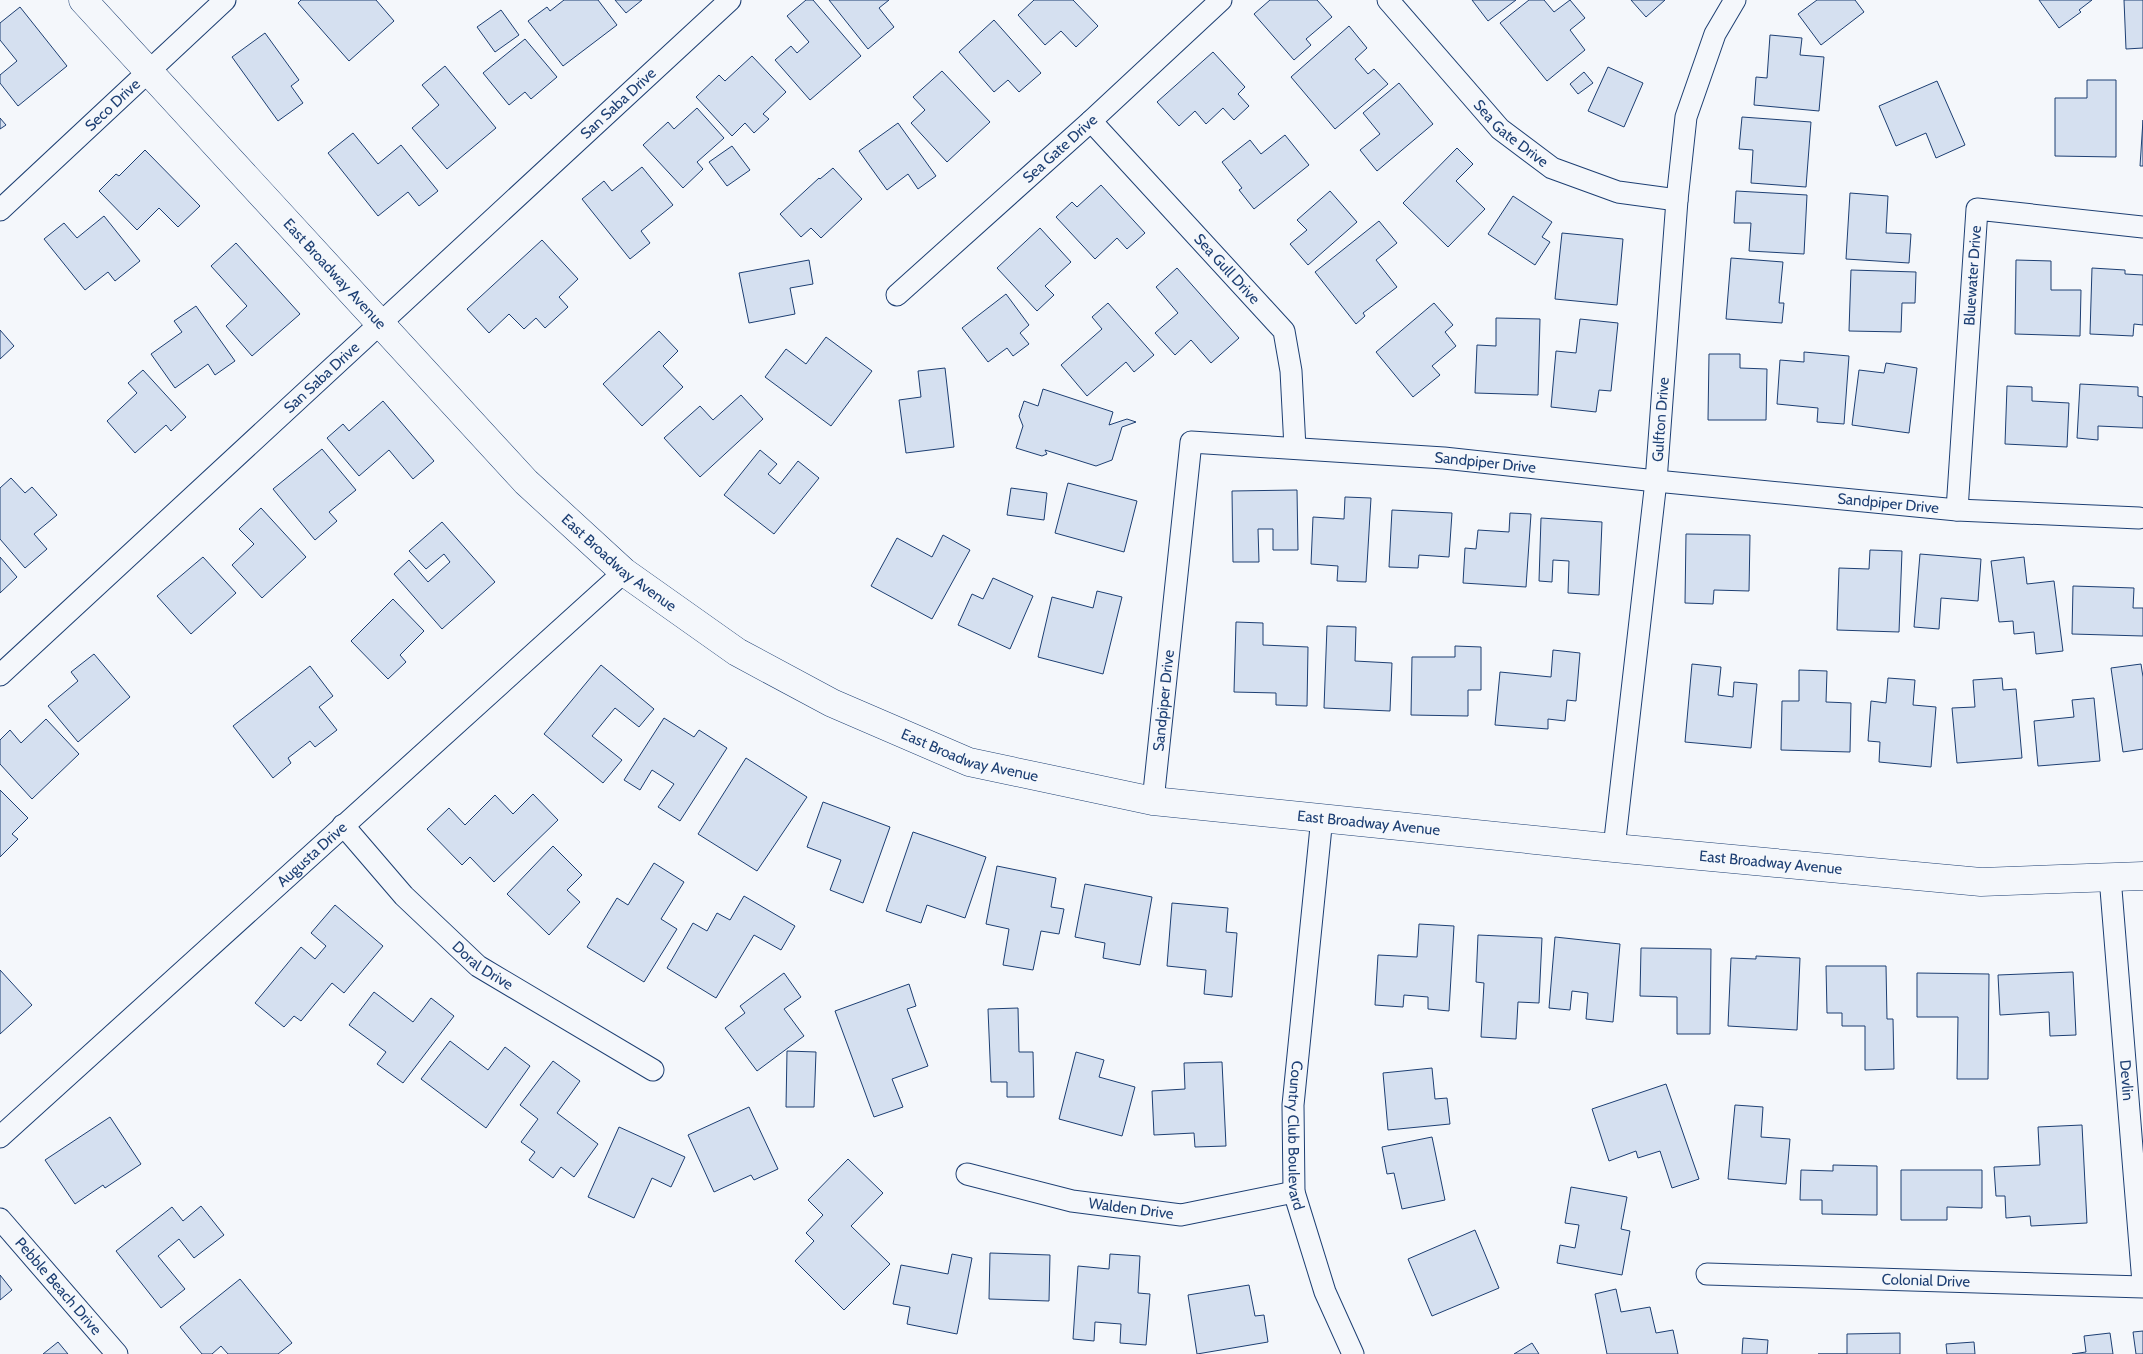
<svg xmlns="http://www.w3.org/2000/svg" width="2143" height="1354" viewBox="0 0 2143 1354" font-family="Cabin,sans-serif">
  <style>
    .building { fill: #d5e0f0; stroke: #1d3f73 }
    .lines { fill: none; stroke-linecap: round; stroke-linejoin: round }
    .street-casing { stroke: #1d3f73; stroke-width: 23 }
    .secondary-casing { stroke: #1d3f73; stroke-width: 29 }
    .street { stroke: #f4f7fb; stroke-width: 21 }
    .secondary { stroke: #f4f7fb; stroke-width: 28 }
    .labels { text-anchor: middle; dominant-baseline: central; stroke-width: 4; stroke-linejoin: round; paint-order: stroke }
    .street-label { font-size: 15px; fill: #1d3f73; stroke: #f4f7fb }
  </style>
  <rect width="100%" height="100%" fill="#f4f7fb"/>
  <!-- building -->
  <g class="building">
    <polygon points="301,0 376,0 394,21 349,61 298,3"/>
    <polygon points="564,0 598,0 617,25 563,66 528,21 547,7 550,11"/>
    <polygon points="615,0 642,0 626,13"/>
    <polygon points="806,0 813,0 861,56 810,100 775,60 791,46 797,53 809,42 787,16"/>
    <polygon points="829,0 889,0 879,8 894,27 868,49"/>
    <polygon points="1034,0 1073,0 1098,26 1076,47 1061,31 1045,45 1018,15"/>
    <polygon points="1270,0 1317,0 1332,17 1306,39 1311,45 1294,60 1254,14"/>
    <polygon points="1472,0 1516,0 1488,21"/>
    <polygon points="1529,0 1544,0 1554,12 1570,0 1585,18 1570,30 1585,50 1547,81 1500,23"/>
    <polygon points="1631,0 1665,0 1646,17"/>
    <polygon points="1817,0 1855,0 1864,12 1821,45 1798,14"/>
    <polygon points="2039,0 2092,0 2079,10 2081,12 2059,28"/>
    <polygon points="2124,0 2143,0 2143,48 2126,49"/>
    <polygon points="20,7 67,66 18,106 0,83 0,75 17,61 0,40 0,23"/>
    <polygon points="501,10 519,35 495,52 477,27"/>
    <polygon points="994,20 1041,73 1019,92 1008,80 994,92 959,52"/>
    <polygon points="1349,26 1367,48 1355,59 1368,74 1374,69 1388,84 1335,129 1291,77"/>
    <polygon points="265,33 299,80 291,86 303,103 278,121 232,57"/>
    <polygon points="1770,35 1802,38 1800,55 1824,57 1819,111 1754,105 1756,77 1767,78"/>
    <polygon points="525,39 557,77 531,99 525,92 509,105 483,73"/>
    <polygon points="1213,52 1245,87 1238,94 1249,106 1234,120 1223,108 1206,124 1195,111 1179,126 1157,102"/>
    <polygon points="752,56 786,92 763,114 769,119 754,133 745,123 732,136 696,97 719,75 725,81"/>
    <polygon points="445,66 496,128 447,169 412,128 439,105 422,85"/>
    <polygon points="1608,67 1643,83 1624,127 1588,111"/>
    <polygon points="942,71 990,122 947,162 911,123 925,110 913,97"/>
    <polygon points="1584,72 1593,83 1578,94 1570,84"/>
    <polygon points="2087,80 2116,80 2116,157 2055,156 2055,98 2087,98"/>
    <polygon points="1937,81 1965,145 1936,158 1926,133 1896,146 1879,106"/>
    <polygon points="1399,83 1433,124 1377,171 1360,150 1380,134 1363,113"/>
    <polygon points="697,108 724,138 697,162 703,169 683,188 643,145 668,122 674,129"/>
    <polygon points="1742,117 1811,122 1806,187 1751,183 1753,150 1739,149"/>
    <polygon points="0,118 6,125 0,129"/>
    <polygon points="2143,120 2143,166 2140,166"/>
    <polygon points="898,123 936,176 918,189 908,174 887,190 859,151"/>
    <polygon points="353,133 378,164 401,145 438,191 419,206 408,192 378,216 328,153"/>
    <polygon points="1285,135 1309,165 1254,209 1239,190 1242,188 1222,162 1250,140 1261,154"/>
    <polygon points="732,146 750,170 727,186 709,162"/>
    <polygon points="1457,148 1473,164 1456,181 1485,209 1448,247 1403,203"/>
    <polygon points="145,150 200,206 178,227 159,208 137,230 99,191 116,174 119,176"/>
    <polygon points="642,167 673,205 641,231 650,243 630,259 582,199 604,181 612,191"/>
    <polygon points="833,168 862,199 821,238 811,228 801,237 780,214 819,178 820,179"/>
    <polygon points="1101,185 1145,233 1127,249 1117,238 1095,259 1056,217 1072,202 1077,207"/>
    <polygon points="1330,191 1357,222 1308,265 1290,244 1307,230 1297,220"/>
    <polygon points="1736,191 1807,195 1804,254 1749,251 1751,223 1734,223"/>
    <polygon points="1850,193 1888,196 1886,233 1911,234 1909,263 1846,259"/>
    <polygon points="1513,196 1552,222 1542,237 1550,242 1535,265 1488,234"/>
    <polygon points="104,216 140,261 115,281 108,272 85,290 44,239 64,223 77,238"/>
    <polygon points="1379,221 1397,243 1376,260 1397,287 1363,313 1365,316 1356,324 1315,272"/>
    <polygon points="1040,228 1071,262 1045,286 1054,295 1037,311 997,268"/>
    <polygon points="1562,233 1623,239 1617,305 1555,299"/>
    <polygon points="542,240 578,279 559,297 568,307 545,328 536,318 524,329 509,314 489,333 467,309"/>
    <polygon points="236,243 300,314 252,356 226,326 247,306 211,266"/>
    <polygon points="1731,258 1783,262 1779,303 1784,303 1782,323 1726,319"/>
    <polygon points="809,260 813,284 790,288 795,314 749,323 739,273"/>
    <polygon points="2016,260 2051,261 2051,290 2081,290 2080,336 2015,334"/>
    <polygon points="1177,268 1239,338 1211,363 1191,340 1175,355 1155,333 1178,313 1156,287"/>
    <polygon points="2092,268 2125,270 2125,274 2143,275 2143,325 2134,324 2133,336 2090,334"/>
    <polygon points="1851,270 1916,272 1915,303 1902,303 1901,332 1849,331"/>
    <polygon points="1006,294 1029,325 1020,333 1029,344 1013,356 1007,348 988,362 962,328"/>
    <polygon points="1108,303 1154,355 1134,372 1126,362 1087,396 1061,365 1102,329 1092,317"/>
    <polygon points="1434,303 1453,325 1445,332 1456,346 1432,366 1440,375 1413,397 1376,352"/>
    <polygon points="196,306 235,361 215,375 208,364 175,388 151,354 182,332 174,321"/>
    <polygon points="1496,318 1540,319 1538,395 1475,393 1477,345 1496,346"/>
    <polygon points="1580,319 1618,323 1611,391 1599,390 1596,412 1551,407 1556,351 1576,353"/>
    <polygon points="0,330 14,346 0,359"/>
    <polygon points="659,331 678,351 663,366 683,387 642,426 603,384"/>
    <polygon points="826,337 872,371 831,426 765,377 786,349 806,364"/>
    <polygon points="1804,352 1849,356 1844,424 1817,422 1818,408 1777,404 1780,360 1804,362"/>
    <polygon points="1709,354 1740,354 1740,368 1767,369 1766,420 1708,420"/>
    <polygon points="1886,363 1917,368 1909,433 1852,425 1859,370 1884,373"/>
    <polygon points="945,368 954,447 906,453 899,400 921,397 918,371"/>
    <polygon points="143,370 186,417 171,431 166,425 135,453 107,421 137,393 128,383"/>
    <polygon points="2080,384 2138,387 2138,396 2143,397 2143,428 2098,426 2098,440 2077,438"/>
    <polygon points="2007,386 2032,387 2032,401 2069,403 2067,447 2005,444"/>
    <polygon points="1043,389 1113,412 1109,425 1127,419 1136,422 1122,427 1112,460 1096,466 1045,450 1047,454 1042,456 1016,448 1023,426 1019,416 1024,401 1038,406"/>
    <polygon points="741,395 763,419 700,477 664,438 700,406 713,420"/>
    <polygon points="383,401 434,461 413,479 389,450 359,476 327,438 343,424 349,431"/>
    <polygon points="322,449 356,490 329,512 337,521 315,540 273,489"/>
    <polygon points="760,450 777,464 768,474 780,484 798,461 819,478 774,534 724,495"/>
    <polygon points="11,478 25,493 32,487 57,515 34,534 47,549 25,568 0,539 0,488"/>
    <polygon points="1068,483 1137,501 1124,552 1055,533"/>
    <polygon points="1011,488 1047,493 1044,520 1007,515"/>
    <polygon points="1297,490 1298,550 1273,550 1273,529 1258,529 1259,562 1233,562 1232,491"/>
    <polygon points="1345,497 1371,498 1366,582 1337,581 1338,566 1311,564 1313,517 1344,519"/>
    <polygon points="261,508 306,557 262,598 232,565 254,544 239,529"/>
    <polygon points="1392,510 1452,513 1449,557 1419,555 1418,568 1389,567"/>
    <polygon points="1510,513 1531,514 1526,587 1463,583 1465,548 1476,549 1478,530 1509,532"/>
    <polygon points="1541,518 1602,522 1599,595 1568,593 1569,561 1553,560 1552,582 1539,581"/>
    <polygon points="442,522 495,582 442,629 394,574 409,560 428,582 450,562 444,554 426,569 409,551"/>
    <polygon points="1686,534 1750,535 1749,591 1714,590 1713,604 1685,603"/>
    <polygon points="943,535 970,550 932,619 871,586 897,538 932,557"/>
    <polygon points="1870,550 1902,551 1899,632 1837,630 1839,568 1869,569"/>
    <polygon points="1920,554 1981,559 1978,601 1941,598 1939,629 1914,627"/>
    <polygon points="0,557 17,577 0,593"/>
    <polygon points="203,557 236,593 191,634 157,596"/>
    <polygon points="2024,557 2027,584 2054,581 2063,651 2036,654 2034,632 2014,634 2013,621 1999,622 1991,561"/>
    <polygon points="993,578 1033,596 1010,649 958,625 972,594 983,599"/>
    <polygon points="2073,586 2134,588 2133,608 2143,608 2143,636 2072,634"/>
    <polygon points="1097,591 1122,597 1103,674 1038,657 1052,597 1093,608"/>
    <polygon points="393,599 424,631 400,655 406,662 388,679 351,641"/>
    <polygon points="1236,622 1263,623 1263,645 1308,647 1307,706 1276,705 1276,693 1234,692"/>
    <polygon points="1327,626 1356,627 1355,661 1392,663 1390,711 1324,708"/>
    <polygon points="1455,646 1481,647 1481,690 1468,690 1468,716 1411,715 1412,657 1455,657"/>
    <polygon points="1553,650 1580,653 1576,701 1567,700 1565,721 1548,719 1548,729 1495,725 1500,672 1551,677"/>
    <polygon points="94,654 130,697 78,742 48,706 78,681 71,672"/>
    <polygon points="1692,664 1721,667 1718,695 1733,697 1734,682 1757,684 1751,748 1685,742"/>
    <polygon points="2141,664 2143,677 2143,749 2123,752 2111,668"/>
    <polygon points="601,665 654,709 639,727 615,708 592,736 622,760 603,783 544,734"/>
    <polygon points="310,666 333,696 319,707 337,730 315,747 310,741 288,758 291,763 273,778 233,726"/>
    <polygon points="1799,670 1827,671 1826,702 1851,703 1850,752 1781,750 1782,701 1799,701"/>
    <polygon points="1888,678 1915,680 1913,705 1936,707 1931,767 1879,762 1880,742 1868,741 1871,701 1886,703"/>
    <polygon points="2002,678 2003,690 2016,689 2022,758 1957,763 1952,708 1975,707 1973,680"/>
    <polygon points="2094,698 2100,761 2038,766 2034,721 2074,717 2072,700"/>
    <polygon points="664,718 694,737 699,730 727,748 680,821 658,807 674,784 652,770 640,790 624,780"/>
    <polygon points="46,719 79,754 32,799 0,764 0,740 10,730 21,743"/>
    <polygon points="746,758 807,797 757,871 698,834"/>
    <polygon points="0,790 28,818 12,834 18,839 0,857"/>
    <polygon points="533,794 558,820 494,882 470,857 462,865 427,829 449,808 465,825 495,795 513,814"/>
    <polygon points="823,802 890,827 863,903 830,890 841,860 807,847"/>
    <polygon points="913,832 986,857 965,918 927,905 921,923 886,911"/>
    <polygon points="553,846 582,875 567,890 580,902 549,935 507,894"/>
    <polygon points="654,863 684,882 661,919 677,929 644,982 587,947 617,898 628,905"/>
    <polygon points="997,866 1056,878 1051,907 1064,909 1059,934 1041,931 1033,970 1003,965 1009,929 986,924"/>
    <polygon points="1085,884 1152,897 1140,965 1103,958 1105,943 1075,937"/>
    <polygon points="744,896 795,926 781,950 754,935 716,998 667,968 693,923 707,931 717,913 730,920"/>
    <polygon points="1172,903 1228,908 1226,932 1237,933 1232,997 1204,994 1206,970 1167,966"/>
    <polygon points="335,905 383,946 344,993 332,983 301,1021 294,1016 284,1027 255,1003 301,947 315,959 326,946 311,933"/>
    <polygon points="1419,924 1454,926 1449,1011 1428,1009 1428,997 1404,995 1403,1007 1375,1005 1378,955 1417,957"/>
    <polygon points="1478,935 1542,938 1539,1003 1518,1002 1516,1039 1481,1037 1484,983 1476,982"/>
    <polygon points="1555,937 1620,944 1613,1022 1586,1019 1588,993 1572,991 1570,1010 1549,1008"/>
    <polygon points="1641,948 1711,949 1710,1034 1677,1034 1677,997 1640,996"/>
    <polygon points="1756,956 1800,958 1797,1030 1728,1026 1731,958 1756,959"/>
    <polygon points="1826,966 1886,966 1887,1019 1893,1019 1894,1069 1865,1070 1865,1026 1842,1026 1842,1013 1827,1013"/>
    <polygon points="0,970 32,1005 0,1034"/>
    <polygon points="2073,972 2076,1035 2050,1036 2049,1012 2000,1015 1998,975"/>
    <polygon points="784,973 801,997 784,1009 804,1036 757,1071 725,1028 745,1013 740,1006"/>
    <polygon points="1917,973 1989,974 1988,1079 1957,1079 1958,1017 1917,1017"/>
    <polygon points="909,984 916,1006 907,1009 928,1066 892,1079 903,1107 874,1117 835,1011"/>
    <polygon points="374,992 413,1022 431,998 454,1016 403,1083 377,1064 386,1052 349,1025"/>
    <polygon points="1018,1008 1019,1052 1033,1052 1034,1097 1007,1097 1007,1082 991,1082 988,1009"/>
    <polygon points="450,1041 488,1070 505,1047 530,1066 486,1128 421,1079"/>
    <polygon points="787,1051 816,1052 814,1107 786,1107"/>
    <polygon points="1076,1052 1104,1060 1099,1077 1135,1087 1122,1136 1059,1119"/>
    <polygon points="553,1061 580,1081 557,1113 598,1144 574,1177 561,1167 553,1178 529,1160 535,1152 521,1142 538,1119 520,1105"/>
    <polygon points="1222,1062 1226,1146 1195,1147 1194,1133 1154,1135 1152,1091 1185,1089 1184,1063"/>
    <polygon points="1432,1068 1435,1099 1447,1098 1450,1124 1388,1130 1383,1073"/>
    <polygon points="1666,1084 1699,1179 1672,1188 1660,1151 1638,1158 1636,1151 1609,1161 1592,1109"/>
    <polygon points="1735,1105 1763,1107 1761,1137 1790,1139 1786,1184 1728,1179"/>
    <polygon points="749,1107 778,1169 754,1180 751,1175 714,1192 688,1135"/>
    <polygon points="110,1117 141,1164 105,1188 103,1185 75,1204 45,1160"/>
    <polygon points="2082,1125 2087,1223 2031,1226 2030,1216 2006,1218 2005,1196 1996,1196 1994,1167 2040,1165 2038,1127"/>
    <polygon points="619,1127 685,1157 671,1187 652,1178 634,1218 588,1197"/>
    <polygon points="1432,1137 1445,1200 1402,1209 1394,1173 1387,1174 1382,1147"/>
    <polygon points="848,1159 883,1193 851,1226 890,1264 844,1310 795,1261 814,1241 806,1233 823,1215 808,1200"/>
    <polygon points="1833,1165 1877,1166 1877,1215 1822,1214 1822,1200 1800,1200 1801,1170 1833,1171"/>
    <polygon points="1901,1170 1982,1170 1982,1208 1947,1207 1947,1220 1901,1220"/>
    <polygon points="1571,1187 1627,1197 1621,1229 1630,1231 1622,1275 1557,1263 1560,1245 1575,1248 1579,1225 1565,1223"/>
    <polygon points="201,1206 224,1235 194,1258 179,1239 158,1256 185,1289 161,1308 116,1251 172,1207 183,1221"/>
    <polygon points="1475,1230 1499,1288 1432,1316 1408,1259"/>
    <polygon points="990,1253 1050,1255 1049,1301 989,1299"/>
    <polygon points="952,1254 972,1258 957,1334 907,1324 910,1307 893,1304 901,1265 948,1274"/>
    <polygon points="1110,1254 1140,1256 1138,1293 1150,1294 1146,1345 1120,1343 1121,1324 1095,1322 1094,1341 1073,1339 1078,1266 1109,1269"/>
    <polygon points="0,1275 12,1290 0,1300"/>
    <polygon points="240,1279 292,1343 278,1354 228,1354 221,1346 212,1354 202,1354 180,1327"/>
    <polygon points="1249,1285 1255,1316 1264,1315 1268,1342 1197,1354 1188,1295"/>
    <polygon points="1616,1289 1621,1312 1650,1307 1656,1333 1673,1330 1678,1354 1607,1354 1595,1294"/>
    <polygon points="2143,1331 2143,1354 2136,1354 2133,1332"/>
    <polygon points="1900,1333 1900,1354 1818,1354 1847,1354 1847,1334"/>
    <polygon points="2110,1333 2113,1354 2072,1354 2086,1352 2084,1336"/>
    <polygon points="1743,1338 1768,1340 1767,1354 1742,1354"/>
    <polygon points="58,1342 68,1354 43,1354"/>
    <polygon points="1974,1342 1975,1354 1947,1354 1946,1344"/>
    <polygon points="1532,1343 1539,1354 1514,1354"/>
  </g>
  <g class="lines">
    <!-- street casing -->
    <g class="street-casing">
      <g id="street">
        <path id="s1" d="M1388 0 1500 129 1552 168 1618 192 1677 200"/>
        <path id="s2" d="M1091 121 1284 331 1291 371 1295 448"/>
        <path id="s3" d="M0 210 225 0"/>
        <path id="s4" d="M897 295 1091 121 1221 0"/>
        <path id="s5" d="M1957 510 1977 209 2143 227"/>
        <path id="s6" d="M0 675 730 0"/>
        <path id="s7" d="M1153 801 1191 442 1444 458 1656 481 1957 510 2139 518"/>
        <path id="s8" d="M1322 817 1293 1105 1294 1192 1325 1292 1353 1354"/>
        <path id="s9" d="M343 825 404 896 478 966 653 1070"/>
        <path id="s10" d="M1614 848 1656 481 1677 200 1686 117 1715 34 1735 0"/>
        <path id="s11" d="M2110 877 2143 1283"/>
        <path id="s12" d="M0 1137 624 572"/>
        <path id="s13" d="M967 1174 1072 1201 1181 1215 1294 1192"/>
        <path id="s14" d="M0 1219 117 1354"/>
        <path id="s15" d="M1707 1274 2143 1287"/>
      </g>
    </g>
    <!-- secondary casing -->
    <g class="secondary-casing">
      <g id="secondary">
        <path id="s16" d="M83 0 526 482 624 572 737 652 832 703 969 762 1153 801 1614 848 1981 882 2143 876"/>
      </g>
    </g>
    <!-- street -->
    <use href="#street" class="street"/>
    <!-- secondary -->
    <use href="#secondary" class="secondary"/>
  </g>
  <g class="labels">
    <!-- street labels -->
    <g class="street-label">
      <text stroke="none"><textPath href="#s6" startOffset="842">San Saba Drive</textPath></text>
      <text stroke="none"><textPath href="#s3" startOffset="154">Seco Drive</textPath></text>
      <text stroke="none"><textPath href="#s1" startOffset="182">Sea Gate Drive</textPath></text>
      <text stroke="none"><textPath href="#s4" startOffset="219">Sea Gate Drive</textPath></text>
      <text stroke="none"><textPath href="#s2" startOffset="201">Sea Gull Drive</textPath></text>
      <text stroke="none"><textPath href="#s16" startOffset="372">East Broadway Avenue</textPath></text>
      <text stroke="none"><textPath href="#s5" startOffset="235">Bluewater Drive</textPath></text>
      <text stroke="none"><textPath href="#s6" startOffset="438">San Saba Drive</textPath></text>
      <text stroke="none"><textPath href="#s10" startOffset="431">Gulfton Drive</textPath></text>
      <text stroke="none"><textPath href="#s7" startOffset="656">Sandpiper Drive</textPath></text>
      <text stroke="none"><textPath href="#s7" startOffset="1061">Sandpiper Drive</textPath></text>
      <text stroke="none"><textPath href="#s16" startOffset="778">East Broadway Avenue</textPath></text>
      <text stroke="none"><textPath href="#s7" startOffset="101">Sandpiper Drive</textPath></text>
      <text stroke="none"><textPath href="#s16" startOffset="1182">East Broadway Avenue</textPath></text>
      <text stroke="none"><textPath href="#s16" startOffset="1588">East Broadway Avenue</textPath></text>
      <text stroke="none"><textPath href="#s12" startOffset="421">Augusta Drive</textPath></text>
      <text stroke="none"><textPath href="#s16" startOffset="1992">East Broadway Avenue</textPath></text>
      <text stroke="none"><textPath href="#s9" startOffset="199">Doral Drive</textPath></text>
      <text stroke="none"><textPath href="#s11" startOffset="204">Devlin</textPath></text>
      <text stroke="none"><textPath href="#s8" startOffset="320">Country Club Boulevard</textPath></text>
      <text stroke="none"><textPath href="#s13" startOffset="168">Walden Drive</textPath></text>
      <text stroke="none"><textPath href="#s15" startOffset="219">Colonial Drive</textPath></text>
      <text stroke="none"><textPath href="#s14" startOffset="89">Pebble Beach Drive</textPath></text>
    </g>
  </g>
</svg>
